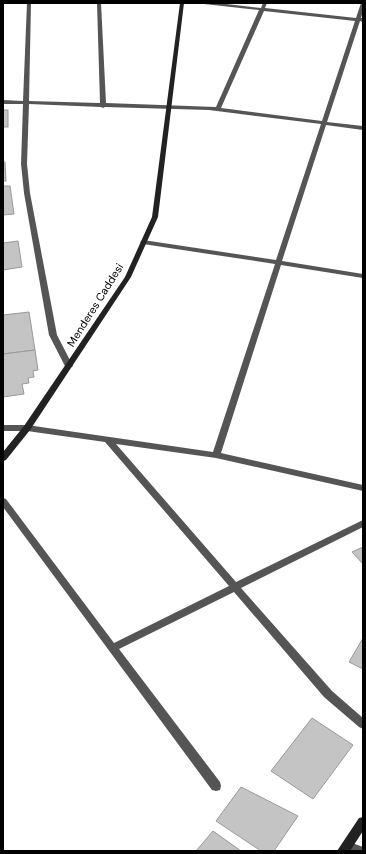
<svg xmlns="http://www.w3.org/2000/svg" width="366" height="854" viewBox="0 0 366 854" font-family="'DM Sans',sans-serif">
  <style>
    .building { fill: #c4c4c4; stroke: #999 }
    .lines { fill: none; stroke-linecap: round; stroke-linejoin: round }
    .street { fill: #555; fill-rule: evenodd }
    .secondary { fill: #222; fill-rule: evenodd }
    .labels { text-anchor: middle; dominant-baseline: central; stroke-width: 4; stroke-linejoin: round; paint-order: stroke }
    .street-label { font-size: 11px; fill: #000; stroke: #fff }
  </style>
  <rect width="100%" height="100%" fill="#fff"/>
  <!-- building -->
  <g class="building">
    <rect x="3" y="110" width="5" height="17"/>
    <polygon points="3,162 5,162 6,181 3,181"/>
    <polygon points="3,186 10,186 14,214 3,215"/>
    <polygon points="18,241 22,267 3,270 3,243"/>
    <polygon points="29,312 35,350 3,354 3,315"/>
    <polygon points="35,350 38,370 33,371 34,377 28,378 29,383 22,384 24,394 3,397 3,354"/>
    <polygon points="363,547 363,564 352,552"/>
    <polygon points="363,638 363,669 349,662"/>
    <polygon points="312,718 353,745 313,799 271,771"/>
    <polygon points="241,787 298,816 274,851 261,851 216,821"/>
    <polygon points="213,831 241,851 196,851"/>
  </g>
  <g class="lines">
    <!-- street -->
    <g class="street">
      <path d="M27 3H31L29 101 100 103 97 3H101L106 103 216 107 259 10 204 4 202 3H218L261 8 263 3H267L265 8 356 18 361 3H363V11L361 18H363V22L360 21 327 122 363 126V130L326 125 282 261 363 274V278L281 265 221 453 363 485V491L216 458 116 444 236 582 363 520V527L241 588 332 691 363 718V729L359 727 324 697 234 592 119 649 220 782 221 786 220 790 216 791 212 790 3 507V498L6 499 114 643 229 586 105 442 27 431H3V425H27L213 452 275 264 143 244 140 242 143 240 276 260 321 124 209 110 105 107 103 108 101 107 29 104 27 164 30 193 57 335 73 366 69 369 66 368 49 335 24 193 21 164 23 104H3V100L23 101ZM264 11 355 21 322 121 221 108Z"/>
      <polygon points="347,841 363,847 363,851 340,851 343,842"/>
    </g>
    <!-- secondary -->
    <g class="secondary">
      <polygon points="180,3 184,3 158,217 131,277 30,430 6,460 3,461 3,452 24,426 125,277 152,217"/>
      <polygon points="363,817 363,831 350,851 337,851 359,818"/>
    </g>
  </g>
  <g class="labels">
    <!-- street labels -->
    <g class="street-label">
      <text transform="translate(95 305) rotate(-58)">Menderes Caddesi</text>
    </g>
  </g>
  <!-- border -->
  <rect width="366" height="854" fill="none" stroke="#000000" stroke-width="8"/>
</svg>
